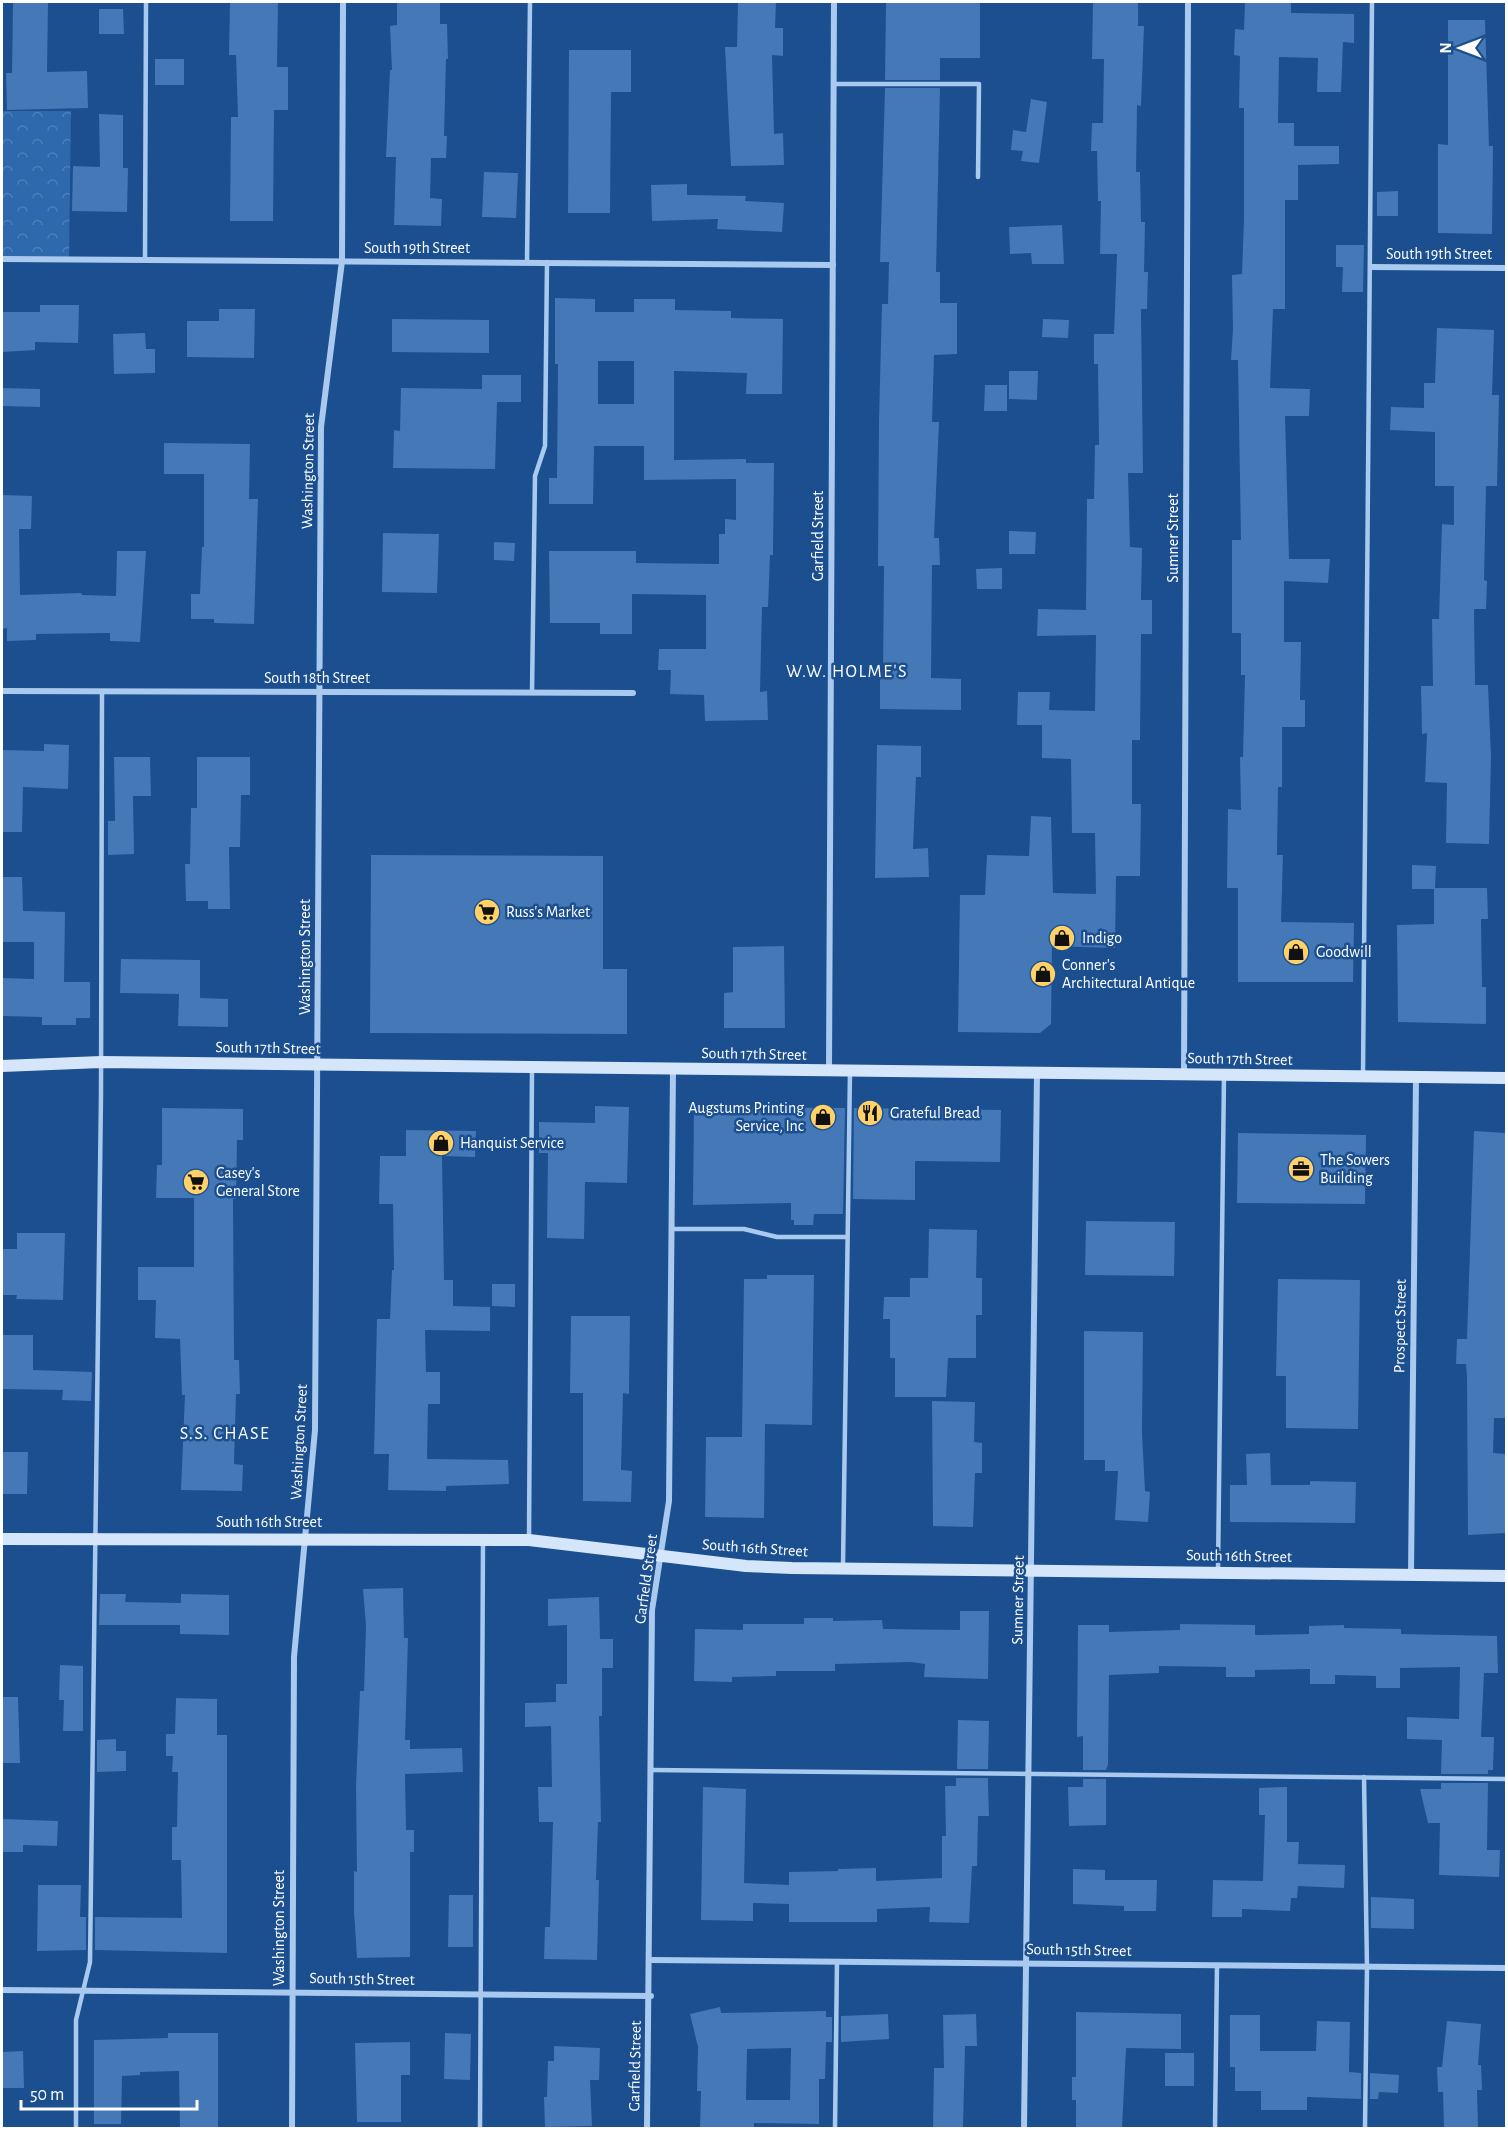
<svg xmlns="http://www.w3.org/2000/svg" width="1508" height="2130" viewBox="0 0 1508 2130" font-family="'Alegreya Sans',sans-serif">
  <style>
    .park { fill: url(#park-crowns) }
    .building { fill: #4478b7; fill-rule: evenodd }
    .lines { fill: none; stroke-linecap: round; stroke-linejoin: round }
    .lane { stroke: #a9c9ee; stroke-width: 4.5 }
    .street { stroke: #a9c9ee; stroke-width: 6 }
    .secondary { stroke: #d6e6fa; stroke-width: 12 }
    .labels { text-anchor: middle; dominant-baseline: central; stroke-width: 5; stroke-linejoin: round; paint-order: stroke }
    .street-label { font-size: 16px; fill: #fff; stroke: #1b4f8f }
    .poi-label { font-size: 16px; fill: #fff; stroke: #1b4f8f; text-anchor: start }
    .neighbourhood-label { font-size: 18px; letter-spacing: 1.5px; fill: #fff; stroke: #1b4f8f }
  </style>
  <defs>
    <pattern id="park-crowns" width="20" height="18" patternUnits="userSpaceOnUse" patternTransform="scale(1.5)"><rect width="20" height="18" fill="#2e69ad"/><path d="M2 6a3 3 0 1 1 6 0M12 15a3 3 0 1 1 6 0" fill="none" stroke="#4d80b9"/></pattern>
  </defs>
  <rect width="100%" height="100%" fill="#1b4f8f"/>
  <!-- park -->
  <polygon class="park" points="2,111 71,111 69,260 2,259"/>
  <!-- building -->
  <g class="building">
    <polygon points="13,2 48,2 47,72 87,71 88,108 7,110 6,73 12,73"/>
    <polygon points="230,2 278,2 277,67 288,67 288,110 274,110 273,221 230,221 231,117 238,117 236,55 229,55"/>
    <polygon points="397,2 440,2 440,24 447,24 448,59 446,59 444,136 447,136 446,158 431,158 430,198 442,199 441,226 394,225 396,157 386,157 390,70 392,70 390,26 397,25"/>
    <polygon points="738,2 776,2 775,28 783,28 783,56 772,55 774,134 783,133 784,165 731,166 725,47 737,47"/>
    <polygon points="886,2 980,2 980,58 940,58 940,80 885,80"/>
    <polygon points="1093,2 1138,2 1138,26 1144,26 1141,106 1137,105 1136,172 1140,172 1141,222 1145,222 1144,272 1148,272 1147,309 1141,309 1143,473 1128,473 1130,547 1142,548 1141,600 1152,600 1152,634 1141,634 1140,740 1132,740 1132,804 1141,804 1140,876 1116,876 1115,948 1052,946 1051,1024 1040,1033 958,1032 960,895 985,895 987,855 1029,856 1031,816 1051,817 1053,893 1096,894 1095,833 1072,833 1071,759 1042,758 1042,725 1017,725 1018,692 1050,692 1049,710 1095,711 1096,635 1037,636 1038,609 1086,610 1087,499 1094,499 1095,445 1099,445 1098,364 1094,364 1094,334 1114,334 1117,254 1100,254 1101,201 1098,201 1097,151 1091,151 1092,123 1103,123 1104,59 1092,59"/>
    <polygon points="1245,2 1291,2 1291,13 1354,14 1354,43 1343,42 1341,92 1317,92 1318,58 1279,57 1278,123 1294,123 1294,146 1339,146 1339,164 1298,165 1298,200 1285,200 1285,309 1273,309 1270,388 1310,389 1309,416 1285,416 1289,559 1330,559 1328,583 1284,581 1284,642 1301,642 1300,700 1305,700 1305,727 1282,727 1282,787 1278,787 1277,855 1283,855 1281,922 1354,923 1353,982 1238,982 1238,888 1227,888 1228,809 1241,810 1240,757 1243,757 1245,675 1241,675 1241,633 1232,633 1232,540 1241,540 1238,360 1231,360 1233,329 1232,275 1242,274 1244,219 1244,108 1239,108 1240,56 1234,55 1235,29 1244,30"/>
    <polygon points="99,9 123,9 124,34 99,34"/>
    <polygon points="1448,20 1485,20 1489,146 1493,146 1492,234 1438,233 1438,144 1448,145"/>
    <polygon points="569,50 631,50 631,92 611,92 610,213 568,213"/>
    <rect x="155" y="59" width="29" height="26"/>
    <polygon points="885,88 940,88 936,272 940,272 940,303 957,303 957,354 934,355 932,422 939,422 934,538 939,538 940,565 932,565 931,678 961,679 961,710 880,709 880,677 883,677 884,566 878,566 879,420 882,304 888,304 889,262 880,262"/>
    <polygon points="1031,99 1047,102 1039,163 1021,161 1023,151 1011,150 1013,130 1026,132"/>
    <polygon points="99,114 123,115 123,168 128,168 127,212 72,211 73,166 100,167"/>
    <polygon points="484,172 518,173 516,218 482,217"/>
    <polygon points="687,184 687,195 746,196 745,201 784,203 782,232 717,229 718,219 652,221 651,185"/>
    <polygon points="1398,191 1398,216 1377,216 1377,192"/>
    <polygon points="1062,225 1064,264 1032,264 1031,253 1010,254 1009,227"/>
    <polygon points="1336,245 1364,245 1363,292 1342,292 1343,267 1336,267"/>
    <path d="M555 298 595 299V312H634V299H675V310L731 311V318L783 319 782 394H746L747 373 674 371V460L746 459V463H774L773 555H770L768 607H762L760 692 767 691 768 720 705 721 704 695 670 694 671 670H658L659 649H706V595L632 594V634H600V623H550L549 551H636V563L719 564V534H725V519L736 520V479L644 480V446H594L593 504H549V478H557L558 364H555ZM598 361H634V404H598Z"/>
    <polygon points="40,305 79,305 78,343 35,342 35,350 2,352 2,312 40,312"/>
    <polygon points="219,309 255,309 254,358 187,357 187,321 219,321"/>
    <polygon points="392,319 489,320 489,353 392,352"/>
    <polygon points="1043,319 1069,320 1068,338 1042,337"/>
    <polygon points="1437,328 1494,330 1492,395 1499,395 1497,486 1486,486 1484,580 1487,581 1486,609 1474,609 1475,685 1488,685 1491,756 1489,844 1446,843 1447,783 1425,782 1427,733 1422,734 1421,686 1433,686 1432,619 1439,619 1442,524 1454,525 1454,486 1435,486 1435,432 1390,430 1391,407 1424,408 1424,383 1435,383"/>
    <polygon points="145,333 146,349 155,349 155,373 114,374 113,334"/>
    <polygon points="1009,371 1038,371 1037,400 1009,399"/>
    <polygon points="482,375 521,375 521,402 497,402 495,469 393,468 394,430 400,431 401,388 482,389"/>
    <polygon points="985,385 1007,385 1007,411 984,411"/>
    <polygon points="2,388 40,389 40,407 2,406"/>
    <polygon points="164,443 250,444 249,499 258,499 254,624 214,623 214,619 191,619 191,594 200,594 202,547 204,547 204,474 164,474"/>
    <polygon points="2,495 32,496 31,529 19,529 20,595 81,593 82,595 116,596 117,551 146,551 140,642 110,641 110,633 36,634 36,640 7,641 7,628 2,629"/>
    <polygon points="1009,531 1036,532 1035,554 1009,554"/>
    <polygon points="383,533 439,534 437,593 382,592"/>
    <polygon points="494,542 515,543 514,561 494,560"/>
    <polygon points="1002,568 1002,589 977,589 976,569"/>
    <polygon points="44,744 69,745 68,789 23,787 22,832 2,832 2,750 44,751"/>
    <polygon points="877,745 921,746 921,777 916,777 913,849 928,848 929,877 875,878"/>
    <polygon points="114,757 150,757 151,796 133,796 134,854 108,855 108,821 115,821"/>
    <polygon points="197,757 250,757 250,795 241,795 240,847 229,847 230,909 208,909 208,901 186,901 185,864 190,864 191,808 197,808"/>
    <polygon points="371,855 603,856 603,969 627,969 627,1034 370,1033"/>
    <polygon points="1412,865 1436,866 1435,888 1487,888 1488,919 1481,919 1482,987 1486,987 1486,1024 1398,1022 1397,925 1434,924 1434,889 1412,889"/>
    <polygon points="2,877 22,877 23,911 65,912 64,982 90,982 90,1018 76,1018 76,1025 42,1025 42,1017 2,1016 2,978 34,979 34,942 2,942"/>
    <polygon points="784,946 785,1028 724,1028 724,993 733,992 733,947"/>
    <polygon points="121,959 200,960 200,998 228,999 228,1027 178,1026 179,994 120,993"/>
    <polygon points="595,1106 629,1107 627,1183 585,1182 584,1239 547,1238 548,1153 539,1153 539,1122 595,1123"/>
    <polygon points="694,1107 845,1108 843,1214 814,1214 813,1225 794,1225 794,1220 791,1220 791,1203 693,1205"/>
    <polygon points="162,1108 243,1109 243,1140 237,1140 236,1199 233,1199 234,1360 239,1360 240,1394 236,1394 234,1464 243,1465 242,1491 181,1490 185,1395 182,1395 180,1339 155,1338 156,1300 138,1300 138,1267 194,1267 194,1198 156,1198 157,1165 162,1165"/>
    <polygon points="854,1108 1001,1110 1000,1162 915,1161 915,1200 853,1199"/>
    <polygon points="406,1130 476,1131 475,1157 442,1156 444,1280 453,1280 453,1306 490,1307 490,1331 425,1330 426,1372 440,1372 440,1404 428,1404 427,1459 508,1460 509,1484 446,1486 446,1491 388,1490 389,1454 374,1454 377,1319 390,1319 392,1270 394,1270 393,1204 379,1204 380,1156 406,1156"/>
    <polygon points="1474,1131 1506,1133 1506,1418 1494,1418 1493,1453 1506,1454 1506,1533 1468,1535 1467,1377 1466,1364 1456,1364 1457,1339 1467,1339"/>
    <polygon points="1238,1133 1366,1135 1365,1204 1237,1203"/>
    <polygon points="1086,1221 1175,1222 1174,1276 1085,1275"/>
    <polygon points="929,1229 977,1230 976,1278 982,1278 982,1315 976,1315 976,1358 948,1358 946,1397 895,1397 895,1358 890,1358 890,1319 883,1319 884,1297 910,1297 910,1278 928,1278"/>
    <polygon points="17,1233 65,1233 63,1300 16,1299 17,1295 2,1295 2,1249 17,1249"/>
    <polygon points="767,1275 814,1275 812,1425 765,1424 764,1518 705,1517 706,1437 742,1437 744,1279 767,1279"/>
    <polygon points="1278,1279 1360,1280 1358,1429 1286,1428 1286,1376 1276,1376"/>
    <polygon points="492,1284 515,1284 515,1307 492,1306"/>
    <polygon points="571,1316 630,1316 629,1394 623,1393 621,1470 632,1471 631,1502 583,1501 583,1393 570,1393"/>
    <polygon points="1084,1331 1143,1332 1142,1433 1145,1491 1150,1492 1148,1522 1115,1520 1118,1471 1105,1471 1105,1460 1084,1460"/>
    <polygon points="2,1335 33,1335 33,1370 92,1372 91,1401 62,1400 63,1390 2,1389"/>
    <polygon points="932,1401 975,1402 974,1442 982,1443 982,1473 975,1473 973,1527 933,1526"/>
    <polygon points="2,1452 28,1452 27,1494 2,1494"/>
    <polygon points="1270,1453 1271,1485 1310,1485 1310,1481 1356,1482 1355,1523 1230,1522 1230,1485 1247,1485 1246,1454"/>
    <polygon points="403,1588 404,1638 408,1638 405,1740 410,1740 410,1749 462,1748 463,1772 405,1774 406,1830 414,1830 414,1852 410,1852 410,1957 357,1958 354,1911 354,1871 357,1872 356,1786 360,1691 364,1691 366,1626 363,1589"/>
    <polygon points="100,1594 126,1594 125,1602 181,1603 181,1594 229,1595 229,1635 180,1634 180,1625 99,1625"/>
    <polygon points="599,1597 600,1639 613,1639 613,1668 602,1668 602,1716 599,1716 601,1822 598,1822 596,1880 599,1880 597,1960 544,1959 545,1927 550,1927 553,1822 539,1822 538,1787 552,1787 551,1726 525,1727 525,1703 556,1702 556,1684 567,1684 567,1625 548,1626 548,1599"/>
    <polygon points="960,1611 989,1611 988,1679 924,1677 925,1664 911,1662 835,1664 835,1671 776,1671 776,1676 732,1677 732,1682 694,1681 695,1629 743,1630 743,1624 804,1624 804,1618 833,1618 833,1621 882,1620 883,1629 960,1630"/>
    <polygon points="1180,1624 1255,1625 1255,1635 1309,1634 1309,1626 1344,1625 1344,1628 1401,1629 1401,1634 1497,1636 1498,1673 1484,1673 1481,1737 1494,1737 1493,1770 1488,1770 1488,1774 1441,1774 1442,1740 1407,1739 1407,1717 1459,1719 1460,1667 1400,1668 1400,1688 1376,1688 1376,1676 1335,1675 1335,1684 1310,1684 1310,1669 1255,1670 1255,1677 1226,1677 1226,1667 1159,1666 1159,1673 1109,1675 1108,1765 1106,1770 1083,1770 1083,1736 1077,1737 1078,1625 1109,1625 1109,1632 1180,1630"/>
    <polygon points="60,1665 83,1666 83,1731 63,1731 64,1700 59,1700"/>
    <polygon points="2,1697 18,1697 20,1763 2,1763"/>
    <polygon points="176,1698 217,1699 217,1735 227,1735 227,1953 95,1950 95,1917 182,1918 181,1860 172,1860 172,1827 177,1827 178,1772 172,1772 173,1756 166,1756 166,1734 175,1734"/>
    <polygon points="958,1720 989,1721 988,1769 957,1769"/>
    <polygon points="116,1739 116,1751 126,1751 126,1771 97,1772 97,1740"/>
    <polygon points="956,1778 988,1778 988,1786 989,1816 978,1816 977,1866 972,1866 969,1923 929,1922 930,1907 877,1909 877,1922 789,1922 789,1904 753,1903 753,1921 701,1920 703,1787 746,1789 744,1883 789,1885 789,1872 838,1871 838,1869 876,1868 876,1881 942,1878 942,1836 946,1836 945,1786 956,1786"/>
    <polygon points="1083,1779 1106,1779 1106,1825 1069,1826 1068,1787 1083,1787"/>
    <polygon points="1441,1783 1488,1783 1487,1850 1500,1850 1499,1877 1439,1875 1440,1823 1428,1823 1420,1789 1441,1789"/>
    <polygon points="1287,1787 1287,1842 1299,1842 1298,1864 1345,1865 1344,1888 1298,1886 1297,1898 1291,1898 1290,1911 1242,1909 1242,1917 1212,1917 1213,1880 1263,1881 1265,1815 1259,1815 1259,1788"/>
    <polygon points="2,1819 58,1821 57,1846 23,1845 23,1852 2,1852"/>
    <polygon points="1073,1869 1105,1870 1105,1880 1157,1880 1156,1911 1124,1911 1124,1906 1073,1904"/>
    <polygon points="38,1885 81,1885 80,1917 86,1917 86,1950 37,1951"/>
    <polygon points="449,1895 473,1895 473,1947 448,1947"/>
    <polygon points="1371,1897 1414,1899 1414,1929 1371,1928"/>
    <path d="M720 2007 721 2013 826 2011V2017H832V2042H826L825 2079H819V2124L754 2123V2128H700L701 2091H697L698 2047 690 2014ZM791 2048 790 2100H746L747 2049Z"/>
    <polygon points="1076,2012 1181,2014 1181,2049 1126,2048 1122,2128 1076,2128 1076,2100 1072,2100 1072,2077 1076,2077"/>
    <polygon points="888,2014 889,2039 841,2042 841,2016"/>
    <polygon points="976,2014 977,2046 965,2046 963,2128 933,2128 934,2068 944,2068 943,2015"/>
    <polygon points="1230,2015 1260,2015 1260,2051 1316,2051 1317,2021 1350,2022 1349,2072 1361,2073 1361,2099 1307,2097 1307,2110 1261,2110 1261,2091 1235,2091 1235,2067 1230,2067"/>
    <polygon points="1447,2021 1481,2024 1478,2065 1481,2065 1482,2090 1477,2090 1478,2128 1444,2128 1443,2092 1438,2092 1437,2067 1442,2067"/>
    <polygon points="168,2033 218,2033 218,2128 180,2128 179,2071 140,2072 140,2075 122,2076 121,2124 94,2124 94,2040 168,2038"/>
    <polygon points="445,2033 471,2034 470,2080 444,2079"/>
    <polygon points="410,2042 410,2075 401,2075 401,2122 357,2122 355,2043"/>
    <polygon points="554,2046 600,2048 599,2080 590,2080 592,2126 545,2127 544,2097 547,2097 548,2061 554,2061"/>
    <polygon points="23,2051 24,2088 2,2088 2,2052"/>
    <rect x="1165" y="2053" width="29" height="33"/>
    <polygon points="1370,2073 1399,2075 1398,2093 1379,2092 1378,2099 1370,2099"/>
  </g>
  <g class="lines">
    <!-- lane -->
    <g class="lane">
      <polyline points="834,84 979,84 978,177"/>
      <polyline points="145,260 146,2"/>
      <polyline points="527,262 530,2"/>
      <polyline points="532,693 535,476 545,446 547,262"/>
      <polyline points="1363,1076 1372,2"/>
      <polyline points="672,1229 744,1229 777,1237 847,1237"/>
      <polyline points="529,1539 532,1068"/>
      <polyline points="843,1566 850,1071"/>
      <polyline points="1218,1570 1224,1075"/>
      <polyline points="652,1770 1506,1779"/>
      <polyline points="1364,1777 1367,1967 1365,2128"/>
      <polyline points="76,2128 76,2020 90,1962 101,1095 102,692"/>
      <polyline points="480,2128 483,1542"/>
      <polyline points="835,2128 837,1961"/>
      <polyline points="1215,2128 1217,1965"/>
    </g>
    <!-- street -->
    <g class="street">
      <polyline points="2,259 833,265"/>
      <polyline points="1371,267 1506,268"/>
      <polyline points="2,691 633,693"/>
      <polyline points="829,1071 834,2"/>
      <polyline points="1184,1075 1188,2"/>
      <polyline points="1411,1575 1416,1077"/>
      <polyline points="651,1960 1506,1968"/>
      <polyline points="2,1990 651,1996"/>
      <polyline points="292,2128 294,1657 315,1430 321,427 342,261 343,2"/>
      <polyline points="647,2128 652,1610 669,1501 673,1069"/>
      <polyline points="1024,2128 1037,1073"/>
    </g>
    <!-- secondary -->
    <g class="secondary">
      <polyline points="2,1066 101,1062 1506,1078"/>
      <polyline points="2,1539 529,1540 746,1566 792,1568 1506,1576"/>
    </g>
  </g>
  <!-- icons -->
  <defs>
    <g id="supermarket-disc" transform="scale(1.35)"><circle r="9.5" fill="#ffd166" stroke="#1b4f8f"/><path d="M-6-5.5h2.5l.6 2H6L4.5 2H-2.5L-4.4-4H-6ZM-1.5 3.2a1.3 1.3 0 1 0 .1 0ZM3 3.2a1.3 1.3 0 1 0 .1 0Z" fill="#111"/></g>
    <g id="shop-disc" transform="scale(1.35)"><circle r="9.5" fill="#ffd166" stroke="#1b4f8f"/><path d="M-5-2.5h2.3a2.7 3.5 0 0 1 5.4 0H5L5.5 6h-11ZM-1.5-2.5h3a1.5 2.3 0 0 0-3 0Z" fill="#111"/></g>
    <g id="restaurant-disc" transform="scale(1.35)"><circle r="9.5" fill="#ffd166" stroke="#1b4f8f"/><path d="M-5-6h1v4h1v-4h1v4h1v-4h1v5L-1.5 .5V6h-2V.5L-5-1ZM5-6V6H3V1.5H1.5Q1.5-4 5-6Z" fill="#111"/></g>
    <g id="office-disc" transform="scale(1.35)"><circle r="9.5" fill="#ffd166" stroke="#1b4f8f"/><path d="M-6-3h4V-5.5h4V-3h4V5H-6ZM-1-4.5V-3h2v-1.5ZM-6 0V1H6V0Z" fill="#111"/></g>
  </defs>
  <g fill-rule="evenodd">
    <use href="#supermarket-disc" x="487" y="912"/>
    <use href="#shop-disc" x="1062" y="938"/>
    <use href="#shop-disc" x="1296" y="952"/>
    <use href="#shop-disc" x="1043" y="974"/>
    <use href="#restaurant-disc" x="870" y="1113"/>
    <use href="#shop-disc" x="823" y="1117"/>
    <use href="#shop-disc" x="441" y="1143"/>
    <use href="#office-disc" x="1301" y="1169"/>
    <use href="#supermarket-disc" x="196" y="1182"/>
  </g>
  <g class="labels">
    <!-- street labels -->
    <g class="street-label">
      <text x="417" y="248">South 19th Street</text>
      <text x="1439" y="254">South 19th Street</text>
      <text transform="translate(308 471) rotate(-89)">Washington Street</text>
      <text transform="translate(818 536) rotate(-90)">Garfield Street</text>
      <text transform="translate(1173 538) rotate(-90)">Sumner Street</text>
      <text x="317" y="678">South 18th Street</text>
      <text transform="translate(305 957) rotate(-90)">Washington Street</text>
      <text transform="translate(268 1048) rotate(1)">South 17th Street</text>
      <text transform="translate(754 1054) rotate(1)">South 17th Street</text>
      <text transform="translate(1240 1059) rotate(1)">South 17th Street</text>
      <text transform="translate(1400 1326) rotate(-89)">Prospect Street</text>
      <text transform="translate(299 1442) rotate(-87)">Washington Street</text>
      <text x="269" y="1522">South 16th Street</text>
      <text transform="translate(755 1548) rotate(4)">South 16th Street</text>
      <text transform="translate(1239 1556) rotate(1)">South 16th Street</text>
      <text transform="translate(646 1579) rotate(-82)">Garfield Street</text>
      <text transform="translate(1018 1600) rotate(-89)">Sumner Street</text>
      <text transform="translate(279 1928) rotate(-90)">Washington Street</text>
      <text transform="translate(1079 1950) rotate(1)">South 15th Street</text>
      <text transform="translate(362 1979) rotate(1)">South 15th Street</text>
      <text transform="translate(635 2066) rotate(-89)">Garfield Street</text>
    </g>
    <!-- poi labels -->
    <g class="poi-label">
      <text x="506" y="912">Russ's Market</text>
      <text x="1082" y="938">Indigo</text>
      <text x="1316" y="952">Goodwill</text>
      <text x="1062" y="965">Conner's<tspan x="1062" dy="18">Architectural Antique</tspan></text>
      <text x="804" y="1108" text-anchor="end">Augstums Printing<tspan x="804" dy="18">Service, Inc</tspan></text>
      <text x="890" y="1113">Grateful Bread</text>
      <text x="460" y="1143">Hanquist Service</text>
      <text x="1320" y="1160">The Sowers<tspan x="1320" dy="18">Building</tspan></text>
      <text x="216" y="1173">Casey's<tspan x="216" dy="18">General Store</tspan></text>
    </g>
    <!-- neighbourhood labels -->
    <g class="neighbourhood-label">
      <text x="847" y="672">W.W. HOLME'S</text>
      <text x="225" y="1434">S.S. CHASE</text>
    </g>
  </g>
  <!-- border -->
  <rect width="1508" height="2130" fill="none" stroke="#ffffff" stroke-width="6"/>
  <!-- north arrow -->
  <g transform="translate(1460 48) rotate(270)" stroke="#1b4f8f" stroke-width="4.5" paint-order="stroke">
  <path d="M0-4.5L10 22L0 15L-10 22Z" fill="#ffffff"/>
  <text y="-9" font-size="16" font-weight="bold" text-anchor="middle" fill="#ffffff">N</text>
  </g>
  <!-- scale -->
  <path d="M21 2100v9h176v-9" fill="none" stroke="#ffffff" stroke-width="3"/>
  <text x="30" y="2100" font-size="18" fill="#ffffff" stroke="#1b4f8f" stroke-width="4.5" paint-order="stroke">50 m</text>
</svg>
